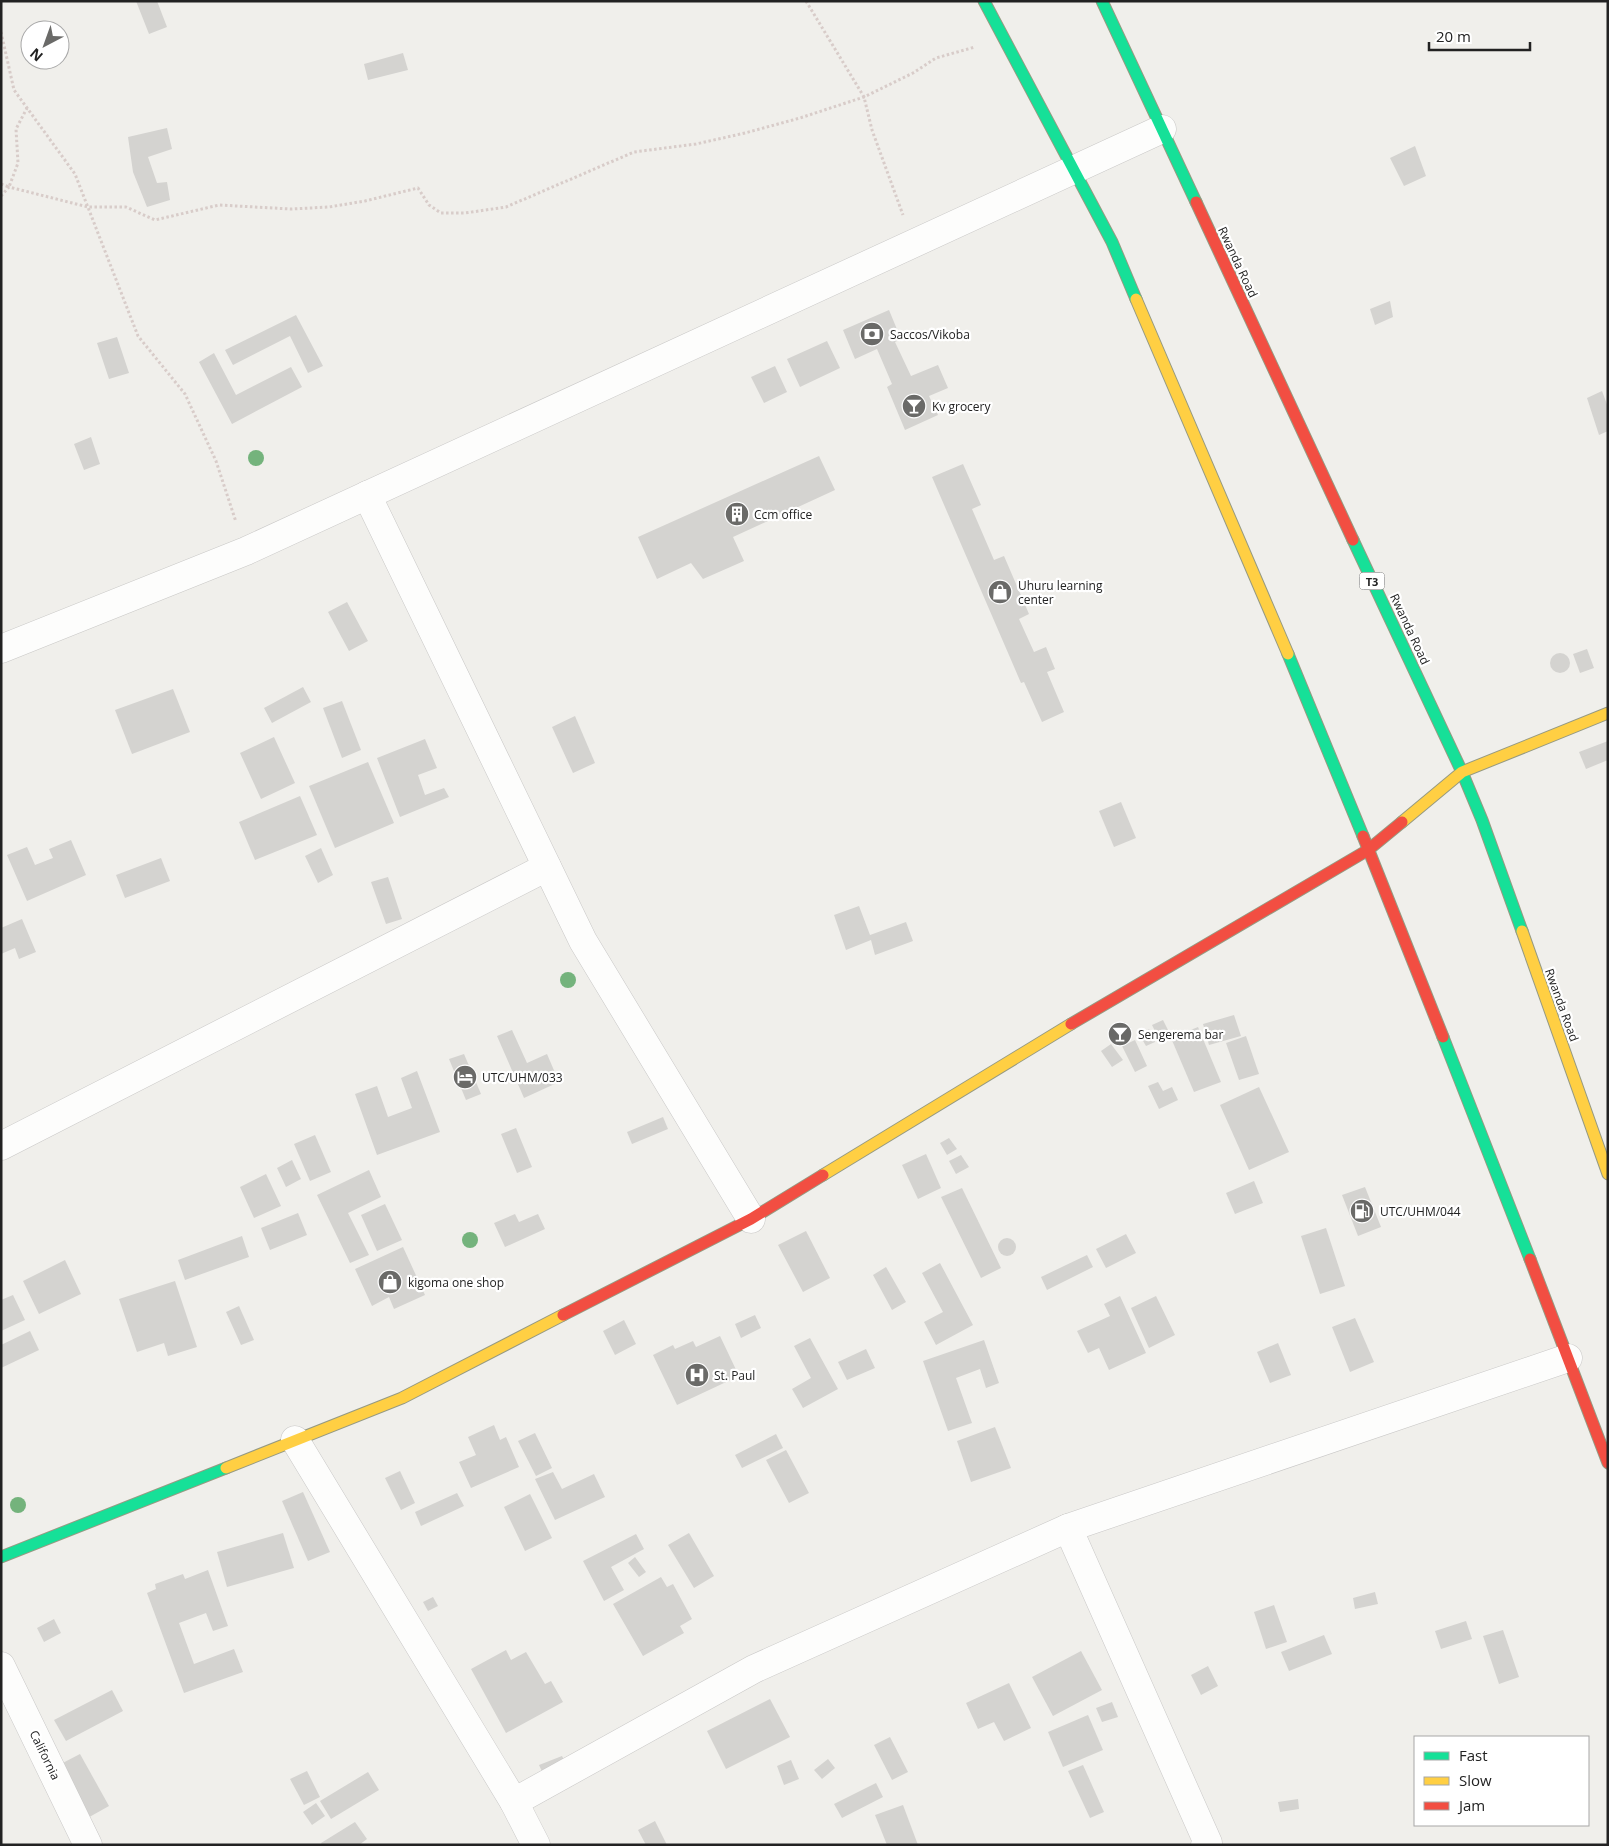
<svg xmlns="http://www.w3.org/2000/svg" width="1609" height="1846" viewBox="0 0 1609 1846" font-family="'Open Sans',sans-serif">
  <style>
    .building { fill: #d4d3d0 }
    .lines { fill: none; stroke-linecap: round; stroke-linejoin: round }
    .street-casing { stroke: #c9c8c7; stroke-width: 29 }
    .fast-casing { stroke: #969a82; stroke-width: 13 }
    .slow-casing { stroke: #969a82; stroke-width: 13 }
    .jam-casing { stroke: #969a82; stroke-width: 13 }
    .path { stroke: #d8ccc9; stroke-width: 3; stroke-dasharray: 2.5 2.5; stroke-linecap: butt }
    .street { stroke: #fdfdfc; stroke-width: 28 }
    .fast { stroke: #16e098; stroke-width: 11 }
    .slow { stroke: #ffcf43; stroke-width: 11 }
    .jam { stroke: #f24e42; stroke-width: 11 }
    .tree { fill: #74b37c }
    .labels { text-anchor: middle; dominant-baseline: central; stroke-width: 4.5; stroke-linejoin: round; paint-order: stroke }
    .shield { fill: #fff; stroke: #646464; stroke-width: 1 }
    .shield-label { font-size: 11px; font-weight: bold; fill: #222 }
    .street-label { font-size: 12px; fill: #222; stroke: #fff }
    .poi-label { font-size: 12px; fill: #222; stroke: #fff; text-anchor: start }
  </style>
  <rect width="100%" height="100%" fill="#f0efeb"/>
  <!-- building -->
  <g class="building">
    <polygon points="136,1 157,1 167,27 149,34"/>
    <polygon points="403,53 408,70 368,80 364,64"/>
    <polygon points="167,128 172,149 148,157 157,183 167,182 170,200 147,207 133,172 128,137"/>
    <polygon points="1415,146 1426,176 1404,186 1390,158"/>
    <polygon points="1390,301 1393,317 1375,325 1370,309"/>
    <polygon points="889,310 901,339 895,342 911,376 938,365 948,388 929,396 938,415 905,430 887,387 892,384 877,349 855,359 843,330"/>
    <polygon points="296,315 323,366 308,373 290,336 233,365 225,350"/>
    <polygon points="117,337 129,373 109,379 97,343"/>
    <polygon points="827,341 840,368 800,387 787,359"/>
    <polygon points="214,353 236,395 291,367 302,387 232,424 199,362"/>
    <polygon points="775,366 787,392 764,403 751,377"/>
    <polygon points="1602,391 1608,407 1608,431 1599,435 1587,398"/>
    <polygon points="91,437 100,464 84,470 74,444"/>
    <polygon points="819,456 835,490 733,537 744,561 703,579 691,563 657,579 638,537"/>
    <polygon points="963,464 981,505 972,509 994,560 1004,556 1029,614 1019,619 1034,652 1046,647 1055,669 1047,672 1064,712 1042,722 1024,682 1021,683 932,477"/>
    <polygon points="347,602 368,641 349,651 328,612"/>
    <polygon points="1587,649 1594,668 1580,673 1573,654"/>
    <circle cx="1560" cy="663" r="10"/>
    <polygon points="303,687 311,702 272,723 264,708"/>
    <polygon points="173,689 190,732 132,754 115,710"/>
    <polygon points="342,701 361,750 342,758 323,708"/>
    <polygon points="575,716 595,763 573,773 552,727"/>
    <polygon points="274,737 295,783 261,799 240,753"/>
    <polygon points="425,739 437,768 418,775 425,795 444,788 449,797 400,817 377,758"/>
    <polygon points="1608,741 1608,760 1586,769 1579,752"/>
    <polygon points="368,762 394,823 335,848 309,786"/>
    <polygon points="300,796 317,835 255,860 239,822"/>
    <polygon points="1121,802 1136,838 1114,847 1099,811"/>
    <polygon points="71,840 86,875 27,901 7,855 27,847 35,865 53,858 49,849"/>
    <polygon points="321,848 333,875 318,883 305,856"/>
    <polygon points="161,858 170,881 125,898 116,875"/>
    <polygon points="388,877 402,919 386,924 371,882"/>
    <polygon points="859,906 870,935 906,922 913,941 875,955 871,940 846,950 834,915"/>
    <polygon points="22,919 36,952 19,959 15,948 1,954 1,928"/>
    <polygon points="1234,1015 1241,1036 1209,1045 1203,1024"/>
    <polygon points="1163,1020 1168,1030 1157,1035 1152,1025"/>
    <polygon points="1125,1022 1132,1036 1115,1045 1108,1032"/>
    <polygon points="1198,1027 1221,1082 1194,1092 1171,1038"/>
    <polygon points="1149,1029 1155,1042 1146,1046 1139,1034"/>
    <polygon points="512,1030 527,1063 547,1054 559,1082 524,1098 497,1036"/>
    <polygon points="1246,1036 1259,1074 1239,1080 1226,1043"/>
    <polygon points="1135,1040 1147,1066 1135,1072 1122,1046"/>
    <polygon points="1111,1044 1123,1060 1112,1067 1101,1051"/>
    <polygon points="464,1054 481,1094 466,1100 449,1059"/>
    <polygon points="417,1071 440,1132 377,1155 355,1094 377,1086 388,1117 412,1108 401,1078"/>
    <polygon points="1158,1082 1163,1091 1172,1087 1178,1100 1159,1109 1148,1086"/>
    <polygon points="1259,1087 1289,1152 1249,1170 1220,1105"/>
    <polygon points="663,1117 668,1129 632,1144 627,1132"/>
    <polygon points="516,1128 532,1167 517,1173 501,1134"/>
    <polygon points="315,1135 331,1172 310,1181 294,1144"/>
    <polygon points="949,1138 957,1149 947,1155 940,1143"/>
    <polygon points="926,1154 941,1188 918,1199 902,1165"/>
    <polygon points="961,1155 969,1167 956,1174 949,1161"/>
    <polygon points="292,1160 301,1179 286,1187 277,1168"/>
    <polygon points="369,1170 381,1197 348,1213 369,1255 350,1263 317,1195"/>
    <polygon points="266,1174 281,1206 254,1218 240,1187"/>
    <polygon points="1254,1181 1263,1203 1235,1214 1226,1193"/>
    <polygon points="1365,1187 1381,1227 1358,1236 1342,1195"/>
    <polygon points="962,1188 1001,1268 981,1278 941,1197"/>
    <polygon points="385,1204 402,1240 377,1251 361,1215"/>
    <polygon points="298,1213 307,1235 270,1250 261,1228"/>
    <polygon points="515,1214 519,1222 538,1214 545,1229 505,1247 494,1223"/>
    <polygon points="1326,1228 1345,1286 1320,1294 1301,1236"/>
    <polygon points="806,1231 830,1278 803,1292 778,1245"/>
    <polygon points="1126,1234 1136,1253 1106,1268 1096,1249"/>
    <polygon points="242,1236 249,1257 185,1280 178,1260"/>
    <circle cx="1007" cy="1247" r="9"/>
    <polygon points="403,1247 425,1295 394,1309 389,1297 372,1306 355,1269"/>
    <polygon points="1087,1255 1093,1267 1047,1290 1041,1277"/>
    <polygon points="65,1260 81,1294 39,1314 23,1281"/>
    <polygon points="940,1263 973,1325 936,1345 924,1322 943,1312 922,1273"/>
    <polygon points="886,1267 906,1302 892,1310 873,1275"/>
    <polygon points="175,1281 197,1347 168,1356 164,1343 137,1352 119,1299"/>
    <polygon points="13,1295 25,1320 1,1331 1,1300"/>
    <polygon points="1120,1296 1146,1353 1109,1370 1099,1348 1088,1353 1077,1331 1110,1316 1104,1304"/>
    <polygon points="1156,1296 1175,1335 1149,1348 1131,1308"/>
    <polygon points="239,1306 254,1340 241,1345 226,1312"/>
    <polygon points="755,1315 761,1328 741,1338 735,1324"/>
    <polygon points="1355,1318 1374,1362 1350,1372 1332,1327"/>
    <polygon points="624,1320 636,1344 615,1355 603,1331"/>
    <polygon points="30,1331 39,1350 1,1368 1,1345"/>
    <polygon points="720,1336 739,1376 677,1405 653,1355 673,1345 675,1349 693,1341 696,1347"/>
    <polygon points="810,1338 838,1389 803,1408 792,1389 811,1378 794,1346"/>
    <polygon points="984,1340 999,1383 986,1388 980,1369 956,1378 972,1423 948,1431 923,1361"/>
    <polygon points="1278,1343 1291,1375 1270,1383 1257,1352"/>
    <polygon points="866,1349 875,1368 847,1380 838,1362"/>
    <polygon points="494,1425 500,1440 506,1437 519,1467 471,1488 459,1462 476,1455 468,1437"/>
    <polygon points="995,1427 1011,1468 971,1482 957,1441"/>
    <polygon points="535,1433 552,1468 536,1476 518,1441"/>
    <polygon points="776,1434 783,1448 742,1468 735,1455"/>
    <polygon points="786,1450 809,1493 789,1503 766,1460"/>
    <polygon points="400,1471 415,1503 401,1510 385,1478"/>
    <polygon points="553,1472 562,1489 594,1474 605,1497 555,1520 535,1479"/>
    <polygon points="303,1492 330,1552 308,1561 282,1501"/>
    <polygon points="457,1493 464,1506 421,1526 415,1512"/>
    <polygon points="530,1494 552,1538 525,1551 504,1507"/>
    <polygon points="283,1533 294,1568 227,1587 217,1552"/>
    <polygon points="689,1533 714,1576 694,1588 668,1545"/>
    <polygon points="636,1534 644,1549 611,1567 624,1590 604,1601 583,1561"/>
    <polygon points="635,1557 646,1572 639,1577 628,1563"/>
    <polygon points="208,1570 228,1626 213,1631 206,1613 179,1623 194,1664 234,1649 243,1672 184,1693 147,1593 156,1589 155,1584 183,1574 185,1579"/>
    <polygon points="661,1577 667,1587 673,1584 692,1619 680,1626 684,1633 643,1656 613,1604"/>
    <polygon points="1375,1592 1378,1604 1355,1609 1353,1598"/>
    <polygon points="433,1597 438,1606 428,1611 423,1602"/>
    <polygon points="1274,1605 1287,1642 1266,1649 1254,1612"/>
    <polygon points="54,1619 61,1633 44,1642 37,1628"/>
    <polygon points="1466,1621 1472,1639 1441,1649 1435,1631"/>
    <polygon points="1503,1630 1519,1677 1499,1684 1483,1636"/>
    <polygon points="1324,1635 1332,1654 1289,1671 1281,1652"/>
    <polygon points="506,1650 511,1660 526,1652 545,1684 551,1681 563,1702 506,1733 471,1669"/>
    <polygon points="1081,1651 1102,1690 1053,1716 1032,1677"/>
    <polygon points="1208,1666 1218,1686 1201,1695 1191,1675"/>
    <polygon points="1009,1683 1031,1728 1004,1741 994,1722 978,1729 966,1703"/>
    <polygon points="112,1690 123,1711 66,1741 54,1720"/>
    <polygon points="770,1699 790,1737 726,1769 707,1731"/>
    <polygon points="1112,1702 1118,1717 1102,1722 1096,1708"/>
    <polygon points="1088,1715 1103,1750 1063,1767 1048,1732"/>
    <polygon points="890,1737 908,1772 892,1780 874,1745"/>
    <polygon points="80,1754 109,1806 84,1820 55,1767"/>
    <polygon points="562,1756 568,1768 545,1778 539,1765"/>
    <polygon points="828,1759 835,1768 822,1779 814,1770"/>
    <polygon points="791,1760 799,1779 784,1785 777,1766"/>
    <polygon points="1083,1765 1104,1812 1090,1818 1068,1771"/>
    <polygon points="307,1771 320,1797 304,1805 290,1779"/>
    <polygon points="368,1772 379,1790 331,1819 320,1801"/>
    <polygon points="876,1783 883,1797 842,1818 834,1804"/>
    <polygon points="1298,1799 1299,1809 1280,1812 1278,1802"/>
    <polygon points="316,1803 325,1816 312,1825 303,1812"/>
    <polygon points="903,1805 918,1845 887,1845 875,1815"/>
    <polygon points="655,1821 667,1845 646,1845 638,1830"/>
    <polygon points="355,1822 367,1839 359,1845 322,1845 321,1843"/>
  </g>
  <g class="lines">
    <!-- street casing -->
    <g class="street-casing">
      <g id="street">
        <polyline points="367,495 583,941 751,1219"/>
        <polyline points="1,649 246,551 1162,129"/>
        <polyline points="1,1146 547,867"/>
        <polyline points="295,1440 514,1802 536,1845"/>
        <polyline points="1068,1528 1208,1843 1205,1845"/>
        <polyline points="1,1666 88,1845"/>
        <polyline points="514,1802 754,1669 1068,1528 1568,1358"/>
      </g>
    </g>
    <!-- fast casing -->
    <g class="fast-casing">
      <g id="fast">
        <polyline points="984,1 1112,242 1136,299"/>
        <polyline points="1102,1 1196,202"/>
        <polyline points="1353,540 1462,772 1482,820 1522,931"/>
        <polyline points="1288,654 1363,836"/>
        <polyline points="1443,1037 1530,1259"/>
        <polyline points="1,1557 226,1468"/>
      </g>
    </g>
    <!-- slow casing -->
    <g class="slow-casing">
      <g id="slow">
        <polyline points="1136,299 1288,654"/>
        <polyline points="1402,822 1462,772 1608,713"/>
        <polyline points="1522,931 1608,1174"/>
        <polyline points="823,1175 1071,1024"/>
        <polyline points="226,1468 402,1398 563,1315"/>
      </g>
    </g>
    <!-- jam casing -->
    <g class="jam-casing">
      <g id="jam">
        <polyline points="1196,202 1353,540"/>
        <polyline points="1363,836 1443,1037"/>
        <polyline points="1071,1024 1368,850 1402,822"/>
        <polyline points="1530,1259 1608,1463"/>
        <polyline points="563,1315 751,1219 823,1175"/>
      </g>
    </g>
    <!-- path -->
    <g class="path">
      <polyline points="806,1 864,97 872,130 903,215"/>
      <polyline points="1,32 14,90 75,174 138,336 185,394 216,461 236,522"/>
      <polyline points="1,184 9,187 18,163 16,129 27,108"/>
      <polyline points="1,196 9,187 88,207 126,207 155,220 219,205 291,209 329,207 365,201 418,188 429,205 441,213 465,213 506,207 634,152 696,144 745,133 800,118 864,97 913,73 936,58 975,47"/>
    </g>
    <!-- street -->
    <use href="#street" class="street"/>
    <!-- fast -->
    <use href="#fast" class="fast"/>
    <!-- slow -->
    <use href="#slow" class="slow"/>
    <!-- jam -->
    <use href="#jam" class="jam"/>
  </g>
  <!-- trees -->
  <g class="tree">
    <circle cx="256" cy="458" r="8"/>
    <circle cx="568" cy="980" r="8"/>
    <circle cx="470" cy="1240" r="8"/>
    <circle cx="18" cy="1505" r="8"/>
  </g>
  <!-- icons -->
  <defs>
    <g id="bank-disc" transform="scale(1.25)"><circle r="9.5" fill="#6a6a68" stroke="#fff"/><path d="M-6-4H6V4H-6ZM0-2.3a2.3 2.3 0 1 0 0 4.6a2.3 2.3 0 1 0 0-4.6Z" fill="#fff"/></g>
    <g id="bar-disc" transform="scale(1.25)"><circle r="9.5" fill="#6a6a68" stroke="#fff"/><path d="M-6-5H6L.8 .8V4.5H3.5V6h-7V4.5H-.8V.8Z" fill="#fff"/></g>
    <g id="building-disc" transform="scale(1.25)"><circle r="9.5" fill="#6a6a68" stroke="#fff"/><path d="M-4-6H4V6H1V3H-1V6H-4ZM-2.5-4.3h1.7v1.8h-1.7ZM.8-4.3h1.7v1.8H.8ZM-2.5-1h1.7V.8h-1.7ZM.8-1h1.7V.8H.8Z" fill="#fff"/></g>
    <g id="shop-disc" transform="scale(1.25)"><circle r="9.5" fill="#6a6a68" stroke="#fff"/><path d="M-5-2.5h2.3a2.7 3.5 0 0 1 5.4 0H5L5.5 6h-11ZM-1.5-2.5h3a1.5 2.3 0 0 0-3 0Z" fill="#fff"/></g>
    <g id="hotel-disc" transform="scale(1.25)"><circle r="9.5" fill="#6a6a68" stroke="#fff"/><path d="M-6-4.5h1.5V1H6V5H4.5V3h-9V5H-6ZM-4 0a1.8 1.8 0 1 1 3.6 0ZM.5 0V-2.5h3Q6-2.5 6 0Z" fill="#fff"/></g>
    <g id="fuel-disc" transform="scale(1.25)"><circle r="9.5" fill="#6a6a68" stroke="#fff"/><path d="M-5.5-6h7V0h2V4h1.3V-2.5L3-4.5l.8-.8L6-3V5H2.5V1h-1V6h-7ZM-4.2-4.7v3.2H.2V-4.7Z" fill="#fff"/></g>
    <g id="hospital-disc" transform="scale(1.25)"><circle r="9.5" fill="#6a6a68" stroke="#fff"/><path d="M-5-5h3v3.5h4V-5h3V5h-3V1.5h-4V5h-3Z" fill="#fff"/></g>
  </defs>
  <g fill-rule="evenodd">
    <use href="#bank-disc" x="872" y="334"/>
    <use href="#bar-disc" x="914" y="406"/>
    <use href="#building-disc" x="737" y="514"/>
    <use href="#shop-disc" x="1000" y="592"/>
    <use href="#bar-disc" x="1120" y="1034"/>
    <use href="#hotel-disc" x="465" y="1077"/>
    <use href="#fuel-disc" x="1362" y="1211"/>
    <use href="#shop-disc" x="390" y="1282"/>
    <use href="#hospital-disc" x="697" y="1375"/>
  </g>
  <g class="labels">
    <!-- shield labels -->
    <rect class="shield" x="1359.5" y="572.5" width="25" height="17" rx="4"/>
    <g class="shield-label">
      <text x="1372" y="581">T3</text>
    </g>
    <!-- street labels -->
    <g class="street-label">
      <text transform="translate(1238 262) rotate(65)">Rwanda Road</text>
      <text transform="translate(1410 629) rotate(65)">Rwanda Road</text>
      <text transform="translate(1562 1005) rotate(70)">Rwanda Road</text>
      <text transform="translate(45 1755) rotate(64)">California</text>
    </g>
    <!-- poi labels -->
    <g class="poi-label">
      <text x="890" y="334">Saccos/Vikoba</text>
      <text x="932" y="406">Kv grocery</text>
      <text x="754" y="514">Ccm office</text>
      <text x="1018" y="585">Uhuru learning<tspan x="1018" dy="14">center</tspan></text>
      <text x="1138" y="1034">Sengerema bar</text>
      <text x="482" y="1077">UTC/UHM/033</text>
      <text x="1380" y="1211">UTC/UHM/044</text>
      <text x="408" y="1282">kigoma one shop</text>
      <text x="714" y="1375">St. Paul</text>
    </g>
  </g>
  <!-- border -->
  <rect width="1609" height="1846" fill="none" stroke="#222222" stroke-width="5"/>
  <!-- legend -->
  <rect x="1414" y="1736" width="175" height="90" fill="#ffffff" stroke="#a7a7a7"/>
  <rect x="1424" y="1752" width="25" height="8" fill="#16e098" stroke="#a7a7a7"/>
  <text x="1459" y="1761" font-size="15" fill="#222222">Fast</text>
  <rect x="1424" y="1777" width="25" height="8" fill="#ffcf43" stroke="#a7a7a7"/>
  <text x="1459" y="1786" font-size="15" fill="#222222">Slow</text>
  <rect x="1424" y="1802" width="25" height="8" fill="#f24e42" stroke="#a7a7a7"/>
  <text x="1459" y="1811" font-size="15" fill="#222222">Jam</text>
  <!-- north arrow -->
  <g transform="translate(45 45) rotate(221)"><circle r="24" fill="#ffffff" stroke="#a7a7a7"/>
  <path d="M0-4L9 19L0 12L-9 19Z" fill="#6a6a68"/>
  <text y="-8" font-size="14" font-weight="bold" text-anchor="middle" fill="#222222">N</text>
  </g>
  <!-- scale -->
  <path d="M1429 42v8h101v-8" fill="none" stroke="#222222" stroke-width="2.5"/>
  <text x="1436" y="42" font-size="15" fill="#222222" stroke="#ffffff" stroke-width="4" paint-order="stroke">20 m</text>
</svg>
